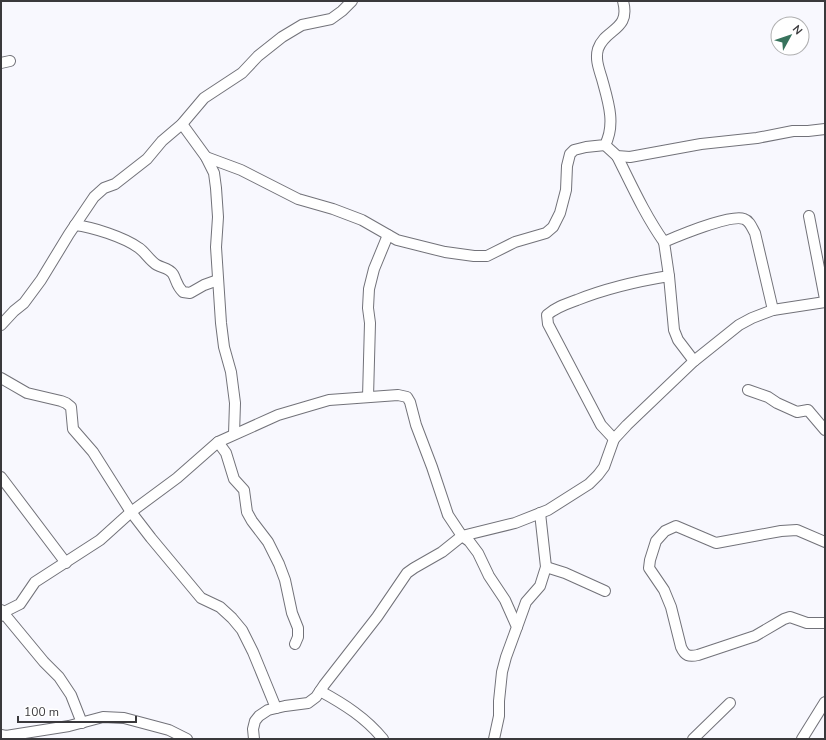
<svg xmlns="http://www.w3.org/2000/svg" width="826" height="740" viewBox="0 0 826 740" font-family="'Nunito Sans',sans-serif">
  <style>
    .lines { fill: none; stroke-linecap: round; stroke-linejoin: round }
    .minor-casing { stroke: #727279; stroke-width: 12 }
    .minor { stroke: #fff; stroke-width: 10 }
  </style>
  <rect width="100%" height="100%" fill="#f8f8fe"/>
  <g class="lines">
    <!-- minor casing -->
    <g class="minor-casing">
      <g id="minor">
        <polyline points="1,63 10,61"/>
        <polyline points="182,124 206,157 214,173 216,188 218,217 216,247 221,323 224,347 231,372 235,403 234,434"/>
        <polyline points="605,145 617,156 630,157 701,144 757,138 793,131 808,131 825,129"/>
        <path d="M617 156C632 186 645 215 664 242"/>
        <path d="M206 157 241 170 298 199 333 209 362 220 397 240 445 252 474 256H487L515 242 546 233 553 227 560 213 566 190 567 166 570 154 574 150 586 147 605 145C616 124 608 101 602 79 599 69 595 59 598 49 605 28 631 31 623 1"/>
        <polyline points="809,216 825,299"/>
        <path d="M75 225C92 227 124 237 139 248 145 252 150 261 157 265 162 268 169 268 173 274 177 281 176 285 183 292L190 293 204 285 218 280"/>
        <path d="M669 276 664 242C678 236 731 214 744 219 750 221 752 228 755 233L773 310"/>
        <polyline points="1,325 14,311 24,303 41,280 69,234 94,197 104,188 115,184 147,159 162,141 182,124 204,98 242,73 258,56 282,37 302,25 331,19 342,11 352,1"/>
        <polyline points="1,378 27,393 61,401 66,403 71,407 73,429 93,452 131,512 151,538 201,598 220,607 232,618 242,630 253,652 276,708"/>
        <polyline points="748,390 768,397 777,403 797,412 808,410 825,430"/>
        <polyline points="368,397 370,323 368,308 369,289 374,269 388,235"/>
        <path d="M614 439 601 425 548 324 547 315C556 307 566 304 577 300 607 288 638 281 669 276L674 330 678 340 694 361"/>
        <polyline points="218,442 226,453 234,479 244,490 247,512 252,521 268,542 279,564 285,580 292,613 298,628 298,637 295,644"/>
        <polyline points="1,477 66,563"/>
        <path d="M825 542 797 530 781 531 716 543 676 526 665 531 656 541 650 560 649 568 664 590 671 607 681 647C685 656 689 657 698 655L755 636 784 619 790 617 807 623H825"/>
        <polyline points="546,567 565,573 605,591"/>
        <polyline points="1,610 44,662 59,677 71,695 82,723"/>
        <polyline points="1,616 6,611 20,604 35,582 100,540 131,512 177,478 218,442 278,415 329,400 398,395 407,397 410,402 416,425 432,467 448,515 462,536 469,541 478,553 489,576 505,600 517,627 506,657 502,672 499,701 499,716 494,739"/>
        <polyline points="517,627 526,602 540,586 546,567 540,513"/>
        <path d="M320 691C344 704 366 718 383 739"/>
        <polyline points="1,735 6,736 69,726 103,717 124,718 169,730 187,739"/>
        <polyline points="254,739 253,729 255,721 259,716 268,710 285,706 308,703 316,697 324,685 377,617 407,573 414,568 442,552 462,536 515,523 548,510 589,484 598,475 604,467 614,439 627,425 694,361 739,325 752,318 773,310 825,302"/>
        <polyline points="693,739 730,703"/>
        <polyline points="802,739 825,702"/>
      </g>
    </g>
    <!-- minor -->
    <use href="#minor" class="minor"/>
  </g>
  <!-- border -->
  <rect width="826" height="740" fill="none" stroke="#3a393c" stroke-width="4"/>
  <!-- north arrow -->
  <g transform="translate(790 36) rotate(50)"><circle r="19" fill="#ffffff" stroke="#b0b0b1"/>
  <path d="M0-3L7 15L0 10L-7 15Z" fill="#38735d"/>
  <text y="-6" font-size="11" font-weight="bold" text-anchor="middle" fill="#3a393c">N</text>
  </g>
  <!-- scale -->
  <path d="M18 716v6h118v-6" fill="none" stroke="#3a393c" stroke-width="2"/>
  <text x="24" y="716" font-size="12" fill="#3a393c" stroke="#ffffff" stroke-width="3" paint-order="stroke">100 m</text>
</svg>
